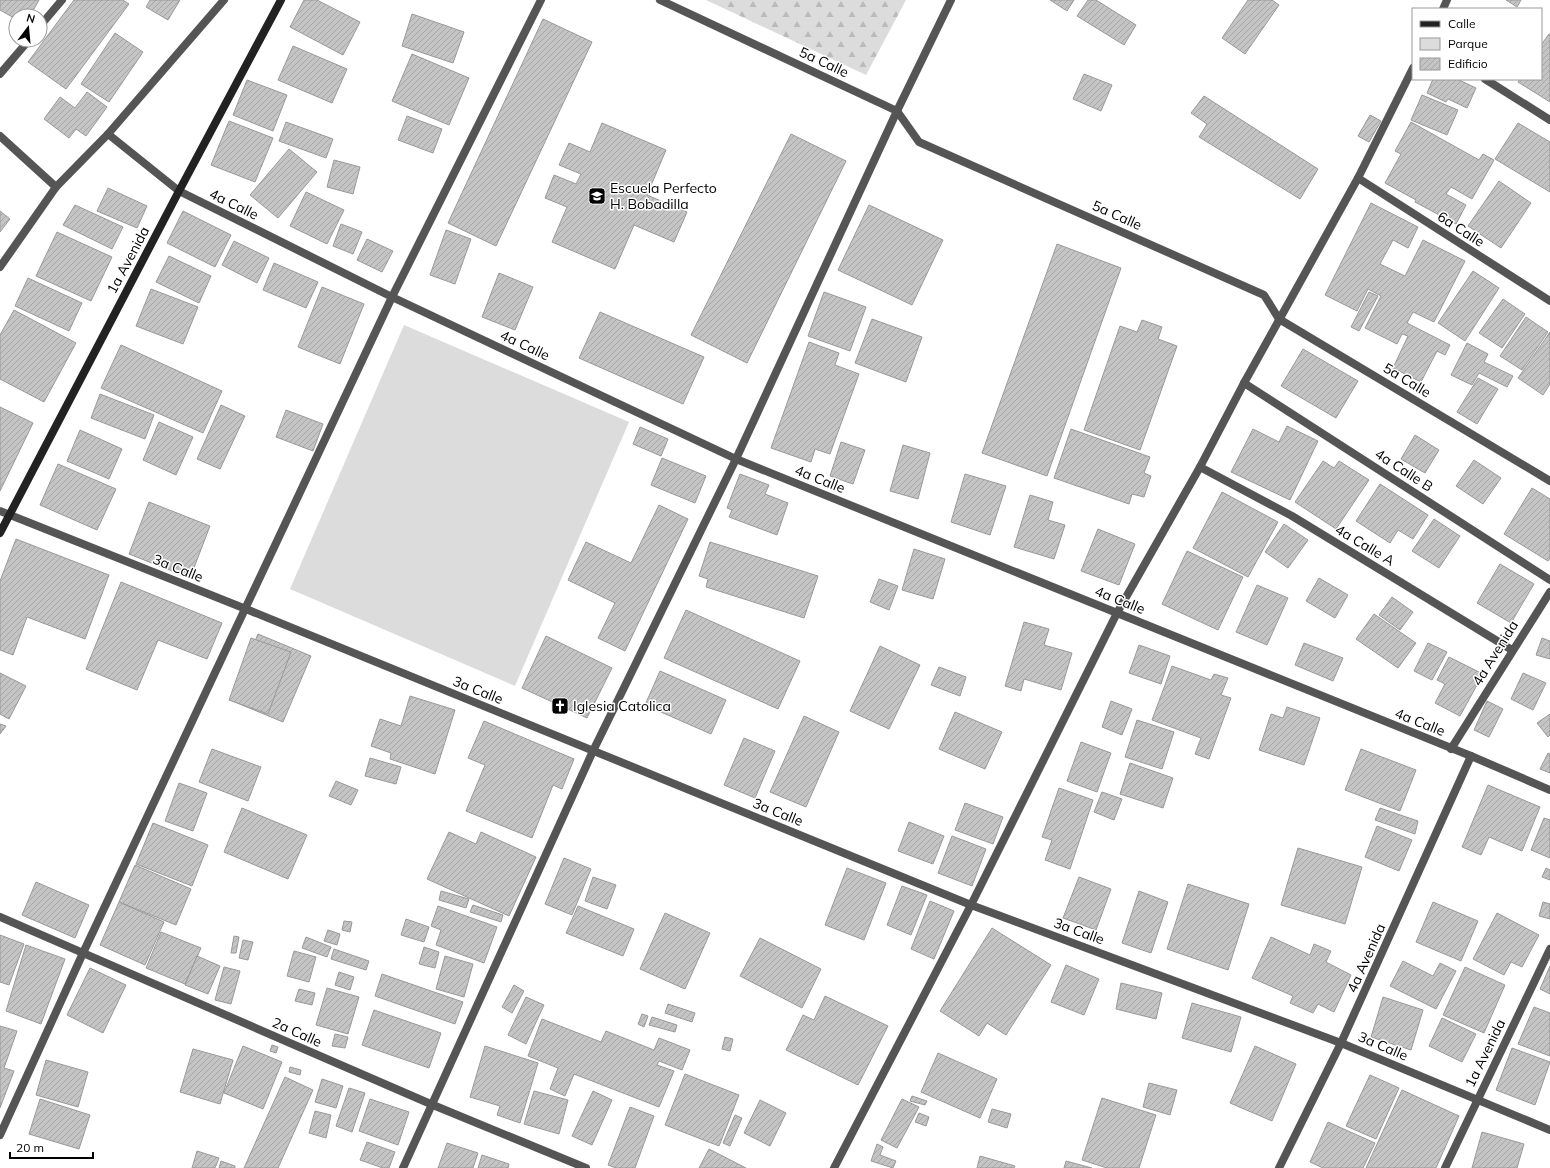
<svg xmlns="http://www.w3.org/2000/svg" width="1550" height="1168" viewBox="0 0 1550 1168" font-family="Mulish,sans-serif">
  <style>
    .forest { fill: url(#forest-firs) }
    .green { fill: #dcdcdc }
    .building { fill: url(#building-hatch); stroke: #999 }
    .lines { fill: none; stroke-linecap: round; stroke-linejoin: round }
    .lane { stroke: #555; stroke-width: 8 }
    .street { stroke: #555; stroke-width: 8 }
    .secondary { stroke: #222; stroke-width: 8 }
    .labels { text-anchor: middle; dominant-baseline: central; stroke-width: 3; stroke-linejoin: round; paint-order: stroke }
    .street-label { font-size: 14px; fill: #000; stroke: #fff }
    .poi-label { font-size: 14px; fill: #000; stroke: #fff; text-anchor: start }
  </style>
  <defs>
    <pattern id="forest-firs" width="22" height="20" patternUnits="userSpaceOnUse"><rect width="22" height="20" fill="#dcdcdc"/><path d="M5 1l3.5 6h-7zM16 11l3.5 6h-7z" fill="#bbb"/></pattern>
    <pattern id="building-hatch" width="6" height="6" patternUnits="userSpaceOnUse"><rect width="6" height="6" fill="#c4c4c4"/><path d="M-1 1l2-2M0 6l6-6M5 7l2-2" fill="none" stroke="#a7a7a7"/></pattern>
  </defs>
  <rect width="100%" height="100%" fill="#fff"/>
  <!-- forest -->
  <polygon class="forest" points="706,0 906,0 866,75"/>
  <!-- green -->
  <polygon class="green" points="404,325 629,422 515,686 290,589"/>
  <!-- building -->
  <g class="building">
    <polygon points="0,0 39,0 30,16 16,16 16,19 0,10"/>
    <polygon points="74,0 123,0 129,4 66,89 28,62"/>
    <polygon points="150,0 180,0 168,20 146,7"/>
    <polygon points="304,0 317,0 360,22 343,55 290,27"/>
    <polygon points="1050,0 1074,0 1067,11"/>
    <polygon points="1088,0 1096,0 1136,25 1124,45 1077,16"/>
    <polygon points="1248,0 1272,0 1279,5 1245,54 1222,38"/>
    <polygon points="1506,0 1521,0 1517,7"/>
    <polygon points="412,14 464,32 453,63 402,46"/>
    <polygon points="543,19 592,42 496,246 448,223"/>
    <polygon points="115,33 143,52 109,102 81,84"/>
    <polygon points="1549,34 1550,34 1550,102 1518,82 1520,79 1541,79 1541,45"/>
    <polygon points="293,46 347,69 332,103 278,80"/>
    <polygon points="412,54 469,78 449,125 392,101"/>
    <polygon points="1084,74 1112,85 1101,111 1073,99"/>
    <polygon points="1433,79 1457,79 1476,88 1467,108 1448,99 1446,102 1427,93"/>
    <polygon points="247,80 287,95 273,131 233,115"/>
    <polygon points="87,92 107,107 86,136 76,129 69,138 44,119 60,97 75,108"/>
    <polygon points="1422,95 1458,110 1447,135 1411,120"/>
    <polygon points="1204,96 1318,169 1300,199 1199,137 1207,124 1191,113"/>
    <polygon points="1370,115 1381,121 1369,142 1358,136"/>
    <polygon points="407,116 442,129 433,153 398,140"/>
    <polygon points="229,121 273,138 255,182 211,165"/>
    <polygon points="286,122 333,139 326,158 279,141"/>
    <polygon points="1411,122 1479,160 1483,154 1494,160 1472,199 1451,187 1446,194 1466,205 1456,224 1415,202 1416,200 1385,183 1401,154 1395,151"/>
    <polygon points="602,123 666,150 647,195 687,212 674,242 634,225 615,269 552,242 567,207 545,198 554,175 576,184 581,174 559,165 569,143 590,152"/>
    <polygon points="1518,123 1550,142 1550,192 1495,159"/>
    <polygon points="791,134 846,161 747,363 691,335"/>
    <polygon points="289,149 317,172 278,218 250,195"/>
    <polygon points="334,160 360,167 353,194 327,187"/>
    <polygon points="1499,181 1531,203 1501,248 1468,226"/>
    <polygon points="108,188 147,206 137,228 97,211"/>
    <polygon points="306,192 344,210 327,244 290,226"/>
    <polygon points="1371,203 1418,227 1408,248 1393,240 1380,264 1405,276 1423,240 1465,261 1434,322 1413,312 1407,323 1450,345 1445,355 1437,351 1421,382 1393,368 1408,336 1402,334 1397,344 1365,328 1381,296 1368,289 1357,311 1325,295"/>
    <polygon points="75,205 123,227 112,249 63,225"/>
    <polygon points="869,205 943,240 912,305 838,270"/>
    <polygon points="0,211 10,219 0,232"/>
    <polygon points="183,211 231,235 215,267 167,243"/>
    <polygon points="341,224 362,232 353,254 333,246"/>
    <polygon points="446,230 471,239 455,284 430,275"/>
    <polygon points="57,232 112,257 91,301 36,276"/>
    <polygon points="367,239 393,251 382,272 357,260"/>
    <polygon points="234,241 269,258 257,283 222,265"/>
    <polygon points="1057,244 1121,268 1047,476 982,453"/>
    <polygon points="169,256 211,276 199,303 156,282"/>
    <polygon points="274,263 318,282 306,308 263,290"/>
    <polygon points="1473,271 1499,288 1465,341 1438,323"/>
    <polygon points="499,273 533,287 515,330 482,317"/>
    <polygon points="28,278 82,303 69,331 15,306"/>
    <polygon points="322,287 364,304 340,364 298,347"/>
    <polygon points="151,289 198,307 183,344 136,326"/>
    <polygon points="824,292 866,307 850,351 808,336"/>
    <polygon points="1369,292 1378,296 1359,331 1351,327"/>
    <polygon points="1503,299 1525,314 1502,348 1479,333"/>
    <polygon points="14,310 76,343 44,402 0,379 0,335"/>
    <polygon points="600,312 704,357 683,404 579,358"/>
    <polygon points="1526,317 1548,332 1522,370 1500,356"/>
    <polygon points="872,319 922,337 906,382 855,363"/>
    <polygon points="1142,320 1162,327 1158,339 1177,346 1140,450 1084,430 1120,326 1137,332"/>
    <polygon points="1550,332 1550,384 1543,395 1518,378"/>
    <polygon points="809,342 839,353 835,365 859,374 830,454 815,449 811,462 771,448"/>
    <polygon points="1467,343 1488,354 1484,362 1513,376 1507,387 1479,373 1472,385 1451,375"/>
    <polygon points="121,345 222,391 203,433 101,388"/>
    <polygon points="1303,349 1358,381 1336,418 1281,386"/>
    <polygon points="1478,378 1498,389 1477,424 1457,412"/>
    <polygon points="100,394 154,415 145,439 91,418"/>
    <polygon points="221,405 245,416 220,469 197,459"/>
    <polygon points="0,407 33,423 0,491"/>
    <polygon points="286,410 323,424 313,451 276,437"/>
    <polygon points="159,422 193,437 176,475 143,460"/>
    <polygon points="1287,426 1318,441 1290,500 1231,472 1253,429 1279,442"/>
    <polygon points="640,427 668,439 661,456 633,444"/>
    <polygon points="1071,429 1150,457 1144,473 1151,476 1144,497 1132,494 1129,504 1054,478"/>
    <polygon points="80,430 122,449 109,479 67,461"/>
    <polygon points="1415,435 1439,450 1425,473 1401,459"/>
    <polygon points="841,442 865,450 853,484 830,476"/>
    <polygon points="903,445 930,453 918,499 890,491"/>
    <polygon points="662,458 706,476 695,503 651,485"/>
    <polygon points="1474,460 1501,478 1483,504 1456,486"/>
    <polygon points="1323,461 1334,468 1339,461 1369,480 1336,529 1295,502"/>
    <polygon points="58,464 116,489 97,530 40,505"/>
    <polygon points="740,474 769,485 765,494 788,503 777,535 729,517 732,510 727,508"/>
    <polygon points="965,474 1006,486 990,535 951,522"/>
    <polygon points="1380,484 1428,515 1413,539 1398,530 1390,543 1356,521"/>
    <polygon points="1532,488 1550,499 1550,558 1548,561 1504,534"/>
    <polygon points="1222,492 1278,522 1248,577 1193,548"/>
    <polygon points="1030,495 1053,502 1048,520 1065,525 1054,559 1014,547"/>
    <polygon points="149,502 210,526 190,578 129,554"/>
    <polygon points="659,505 688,519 625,651 598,638 615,603 568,580 586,542 631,563"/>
    <polygon points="1434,519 1460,536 1439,568 1412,551"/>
    <polygon points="1284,524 1308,540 1288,568 1265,552"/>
    <polygon points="1098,529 1135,544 1119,585 1081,571"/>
    <polygon points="16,539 109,575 85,639 27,617 13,655 0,650 0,581"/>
    <polygon points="710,542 818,576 804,618 706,587 708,579 699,576"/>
    <polygon points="914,549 945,559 933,599 902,590"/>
    <polygon points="1187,551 1243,577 1218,630 1162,604"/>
    <polygon points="1500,564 1534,584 1511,623 1477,603"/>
    <polygon points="1319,578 1348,595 1335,618 1306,601"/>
    <polygon points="879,579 898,586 889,610 870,602"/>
    <polygon points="121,582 222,623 207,659 158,640 137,690 86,669"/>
    <polygon points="1257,585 1288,598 1267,645 1236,632"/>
    <polygon points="1392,597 1413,612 1400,630 1379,615"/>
    <polygon points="686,610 800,661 778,709 664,658"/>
    <polygon points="1374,614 1416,643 1398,668 1356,639"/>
    <polygon points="1024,622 1049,629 1044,645 1072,653 1061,690 1024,679 1021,691 1005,686"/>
    <polygon points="258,634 311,656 283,722 230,700"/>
    <polygon points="546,636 612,668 587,718 522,688"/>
    <polygon points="251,638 291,652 268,714 229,700"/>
    <polygon points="1542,638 1550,641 1550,659 1536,655"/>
    <polygon points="1304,643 1343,658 1333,681 1295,665"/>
    <polygon points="1428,643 1447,652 1432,680 1414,671"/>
    <polygon points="1139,645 1170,656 1161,684 1129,673"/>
    <polygon points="880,646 920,665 889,729 850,711"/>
    <polygon points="1449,657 1483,674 1460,716 1435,703 1445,684 1437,680"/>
    <polygon points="1172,666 1211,680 1214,674 1228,678 1221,695 1231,698 1209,759 1195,754 1201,738 1152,720"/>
    <polygon points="939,667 966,677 960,696 931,685"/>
    <polygon points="660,671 726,700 711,734 645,705"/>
    <polygon points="0,673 26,686 9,719 0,714"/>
    <polygon points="1523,673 1546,683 1533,710 1511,699"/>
    <polygon points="410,696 455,710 435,774 390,759 391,753 371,746 380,719 401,726"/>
    <polygon points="1111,701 1132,709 1122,735 1102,727"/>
    <polygon points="1487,701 1503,709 1489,737 1474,730"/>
    <polygon points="1287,707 1320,718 1304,765 1259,750 1271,714 1283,718"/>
    <polygon points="955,712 1002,732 985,769 939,749"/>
    <polygon points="1550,714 1550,735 1548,737 1537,723"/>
    <polygon points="804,716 839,732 806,807 770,792"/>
    <polygon points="1137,720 1174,732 1162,769 1125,757"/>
    <polygon points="484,721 574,759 562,789 553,785 532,838 466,811 485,765 468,758"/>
    <polygon points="0,724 6,726 0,734"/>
    <polygon points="744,738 775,751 755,798 724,785"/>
    <polygon points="1081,742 1111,753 1097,792 1067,781"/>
    <polygon points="212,749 261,767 248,801 199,782"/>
    <polygon points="1361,749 1416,770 1400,811 1345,790"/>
    <polygon points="1548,753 1550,754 1550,773 1540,769"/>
    <polygon points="370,758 401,767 396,784 365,776"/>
    <polygon points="1130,763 1173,778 1163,808 1120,794"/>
    <polygon points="336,781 358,790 351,805 329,796"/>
    <polygon points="179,783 207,793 193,831 165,821"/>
    <polygon points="1488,785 1540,807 1522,851 1489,837 1481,855 1462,847"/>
    <polygon points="1059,788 1093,800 1070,869 1045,860 1052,840 1042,837"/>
    <polygon points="1102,792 1122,799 1114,820 1094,812"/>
    <polygon points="965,803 1003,817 993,844 955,830"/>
    <polygon points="242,808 307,835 288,879 224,852"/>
    <polygon points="1380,808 1418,821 1415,834 1375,820"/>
    <polygon points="1544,818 1550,820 1550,858 1531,850"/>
    <polygon points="909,822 944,836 933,864 898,851"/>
    <polygon points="153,823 208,845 192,886 136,864"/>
    <polygon points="1377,826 1412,840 1399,871 1365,857"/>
    <polygon points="449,832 476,844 481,832 536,857 509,916 427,879"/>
    <polygon points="952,836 986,849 972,886 938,873"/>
    <polygon points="1298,848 1362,867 1345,924 1281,905"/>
    <polygon points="564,858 591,869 572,915 545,904"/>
    <polygon points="135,865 191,889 176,925 119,902"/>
    <polygon points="847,868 886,883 864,940 825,925"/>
    <polygon points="1546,868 1550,870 1550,880 1542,877"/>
    <polygon points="593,877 616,885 607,909 585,901"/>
    <polygon points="1079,877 1111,889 1096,930 1063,918"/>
    <polygon points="36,882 89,905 75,938 22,915"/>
    <polygon points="1188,884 1249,904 1228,970 1167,949"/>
    <polygon points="902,886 927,895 911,935 887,925"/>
    <polygon points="441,891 469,899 466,908 439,900"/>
    <polygon points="1139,891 1168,902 1151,953 1122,943"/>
    <polygon points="930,901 954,911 934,959 911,949"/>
    <polygon points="119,902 164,922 145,965 100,945"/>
    <polygon points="1433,902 1478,921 1461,961 1416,942"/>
    <polygon points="1543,902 1550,904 1550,919 1539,916"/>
    <polygon points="473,905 503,915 501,922 470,912"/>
    <polygon points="438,906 497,927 484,963 436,945 441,930 431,926"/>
    <polygon points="578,906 634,929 623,956 566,933"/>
    <polygon points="665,913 710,933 685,989 640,969"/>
    <polygon points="1497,913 1539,935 1522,967 1511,962 1504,975 1473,959"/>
    <polygon points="406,919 429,927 424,942 401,935"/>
    <polygon points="344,921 352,922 350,932 342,930"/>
    <polygon points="992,928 1051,965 1006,1035 987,1023 979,1036 940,1011"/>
    <polygon points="328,930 340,934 337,945 324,941"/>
    <polygon points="161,932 201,948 185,984 146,968"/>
    <polygon points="0,935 24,944 9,985 0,982"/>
    <polygon points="234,936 239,937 236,953 231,953"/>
    <polygon points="306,937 331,947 327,957 302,948"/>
    <polygon points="1271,937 1310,955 1314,944 1331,951 1326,962 1351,975 1334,1012 1318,1004 1313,1013 1290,1003 1293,996 1252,978"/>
    <polygon points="760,938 821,969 802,1008 740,976"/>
    <polygon points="243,940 253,942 248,960 239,958"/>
    <polygon points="26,945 65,959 41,1024 6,1011"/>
    <polygon points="424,947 439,952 435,968 419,964"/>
    <polygon points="334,949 369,961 366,970 331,959"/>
    <polygon points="294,951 316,957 309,982 287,976"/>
    <polygon points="197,956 220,966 208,994 185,985"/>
    <polygon points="445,956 473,964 464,997 436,989"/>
    <polygon points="1403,961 1433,976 1440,963 1456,971 1436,1009 1390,986"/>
    <polygon points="1066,965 1099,979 1084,1015 1051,1002"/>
    <polygon points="1550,966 1550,994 1540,989"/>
    <polygon points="224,967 240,971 231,1004 215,1000"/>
    <polygon points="1465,967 1505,985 1484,1033 1443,1015"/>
    <polygon points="90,968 126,985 103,1033 67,1015"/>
    <polygon points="339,972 354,977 350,990 335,985"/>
    <polygon points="382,974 463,1002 455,1024 375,996"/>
    <polygon points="1121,983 1162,993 1156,1019 1116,1009"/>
    <polygon points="514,985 524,991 512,1013 502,1007"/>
    <polygon points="327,988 359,997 348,1034 316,1025"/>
    <polygon points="299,989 315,993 312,1005 295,1001"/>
    <polygon points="825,996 888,1026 858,1085 786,1050 803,1015 814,1020"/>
    <polygon points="526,997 544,1005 526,1044 508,1035"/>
    <polygon points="1383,997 1423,1010 1411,1050 1371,1037"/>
    <polygon points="1192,1003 1241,1017 1231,1052 1182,1038"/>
    <polygon points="668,1004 695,1013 692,1022 665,1013"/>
    <polygon points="1534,1007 1550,1013 1550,1056 1518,1044"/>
    <polygon points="374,1010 441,1033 429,1068 362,1045"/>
    <polygon points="642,1014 648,1016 644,1027 638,1024"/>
    <polygon points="652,1017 677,1025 675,1032 649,1025"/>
    <polygon points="1442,1018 1476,1034 1462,1062 1429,1046"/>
    <polygon points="542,1019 601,1042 606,1031 654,1050 659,1038 690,1050 682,1070 659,1061 657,1065 674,1071 659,1107 574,1074 565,1096 550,1089 558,1068 528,1056"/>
    <polygon points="0,1026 17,1031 4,1068 14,1071 0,1108"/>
    <polygon points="335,1034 348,1037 345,1048 332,1046"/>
    <polygon points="725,1037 733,1039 730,1051 722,1049"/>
    <polygon points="272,1045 278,1047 276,1053 270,1051"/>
    <polygon points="243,1046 282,1062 263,1109 224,1093"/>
    <polygon points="485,1046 538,1063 520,1123 497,1115 500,1106 470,1097"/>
    <polygon points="1255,1046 1296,1064 1272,1121 1230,1103"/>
    <polygon points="1512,1048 1550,1062 1535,1105 1496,1090"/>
    <polygon points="193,1049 233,1060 220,1104 180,1092"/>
    <polygon points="938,1053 997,1079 980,1118 921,1092"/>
    <polygon points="46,1060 88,1072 78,1107 36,1095"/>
    <polygon points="290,1067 301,1070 300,1075 289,1072"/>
    <polygon points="685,1074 739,1095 719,1146 665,1125"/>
    <polygon points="1370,1075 1399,1088 1376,1139 1346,1126"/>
    <polygon points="285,1077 313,1090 278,1168 244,1168"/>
    <polygon points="322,1079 343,1086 336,1108 315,1102"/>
    <polygon points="1149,1083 1177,1090 1170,1115 1143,1107"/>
    <polygon points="349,1088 365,1093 352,1132 336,1126"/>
    <polygon points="1402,1090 1459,1116 1436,1168 1366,1168"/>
    <polygon points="534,1091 568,1100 559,1134 524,1124"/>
    <polygon points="593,1091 612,1100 592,1145 572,1136"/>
    <polygon points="912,1096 927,1101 925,1105 910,1101"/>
    <polygon points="1102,1098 1156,1115 1139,1168 1107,1168 1082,1160"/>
    <polygon points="40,1099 90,1115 79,1149 29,1134"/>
    <polygon points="370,1099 409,1112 398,1145 359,1131"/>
    <polygon points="902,1099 919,1107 897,1148 881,1140"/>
    <polygon points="760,1100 786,1113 770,1146 744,1133"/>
    <polygon points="630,1107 654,1116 635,1168 616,1168 608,1165"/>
    <polygon points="992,1109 1011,1114 1007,1128 988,1122"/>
    <polygon points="315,1111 331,1115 326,1138 309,1133"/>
    <polygon points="919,1113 929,1117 926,1126 915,1122"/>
    <polygon points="735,1115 742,1118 730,1146 723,1143"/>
    <polygon points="1328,1122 1375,1143 1363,1168 1323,1168 1310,1162"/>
    <polygon points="1482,1132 1524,1144 1517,1168 1472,1168"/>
    <polygon points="367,1142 395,1152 389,1168 383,1168 360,1160"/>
    <polygon points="447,1143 478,1153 473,1168 438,1168"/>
    <polygon points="877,1144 883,1147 880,1155 896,1161 893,1168 871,1161"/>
    <polygon points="709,1149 746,1168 699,1168"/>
    <polygon points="197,1151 219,1158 215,1168 192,1168"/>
    <polygon points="482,1155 509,1164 508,1168 478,1168"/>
    <polygon points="980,1156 1015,1166 1014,1168 977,1168"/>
    <polygon points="221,1161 235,1166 235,1168 219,1168"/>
    <polygon points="1066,1161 1092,1168 1064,1168"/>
  </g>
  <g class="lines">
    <!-- lane -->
    <polyline class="lane" points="897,111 919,142 1264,295 1279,319"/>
    <!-- street -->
    <g class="street">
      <polyline points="660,0 897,111"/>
      <polyline points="1443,9 1447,0"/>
      <polyline points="40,26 62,0"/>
      <polyline points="0,74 29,40"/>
      <polyline points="1485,79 1550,120"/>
      <polyline points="108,134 179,191 392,297 736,459 1471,756 1550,790"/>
      <polyline points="0,136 56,187"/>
      <polyline points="1358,178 1550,301"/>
      <polyline points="0,267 56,187 108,134 224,0"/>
      <polyline points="1279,319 1550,481"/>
      <polyline points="1244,383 1550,580"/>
      <polyline points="1200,467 1292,516 1512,650"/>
      <polyline points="0,511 246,609 971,905 1341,1043 1550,1130"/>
      <polyline points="1451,749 1550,592"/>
      <polyline points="0,917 433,1105 586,1168"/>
      <polyline points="0,1135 83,953 392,297 541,0"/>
      <polyline points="403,1168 593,751 736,459 897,111 951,0"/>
      <polyline points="834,1168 971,905 1117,613 1200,467 1244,383 1358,178 1413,68"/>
      <polyline points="1279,1168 1341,1043 1471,756"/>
      <polyline points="1445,1168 1550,949"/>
    </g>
    <!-- secondary -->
    <polyline class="secondary" points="0,533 179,191 281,0"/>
  </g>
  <!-- icons -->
  <defs>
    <g id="school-square" transform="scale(0.9)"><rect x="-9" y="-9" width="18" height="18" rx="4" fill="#000" stroke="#fff"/><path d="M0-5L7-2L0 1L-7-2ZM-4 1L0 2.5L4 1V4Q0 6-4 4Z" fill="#fff"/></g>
    <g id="church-square" transform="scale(0.9)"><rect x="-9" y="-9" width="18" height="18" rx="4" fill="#000" stroke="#fff"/><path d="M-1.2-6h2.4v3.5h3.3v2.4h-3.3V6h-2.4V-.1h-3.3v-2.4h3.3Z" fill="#fff"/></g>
  </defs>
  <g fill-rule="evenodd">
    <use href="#school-square" x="597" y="196"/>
    <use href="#church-square" x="560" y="706"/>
  </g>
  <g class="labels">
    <!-- street labels -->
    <g class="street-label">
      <text transform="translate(824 62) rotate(25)">5a Calle</text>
      <text transform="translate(234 204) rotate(26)">4a Calle</text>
      <text transform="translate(1117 215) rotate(24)">5a Calle</text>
      <text transform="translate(1461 229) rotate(33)">6a Calle</text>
      <text transform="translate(128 260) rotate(-62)">1a Avenida</text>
      <text transform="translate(525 345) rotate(25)">4a Calle</text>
      <text transform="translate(1407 380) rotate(31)">5a Calle</text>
      <text transform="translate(1404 470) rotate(33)">4a Calle B</text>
      <text transform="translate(820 479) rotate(22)">4a Calle</text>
      <text transform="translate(1365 545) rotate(31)">4a Calle A</text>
      <text transform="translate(178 568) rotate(22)">3a Calle</text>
      <text transform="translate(1120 600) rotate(22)">4a Calle</text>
      <text transform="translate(1495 653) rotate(-58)">4a Avenida</text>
      <text transform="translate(478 690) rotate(22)">3a Calle</text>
      <text transform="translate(1420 722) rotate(22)">4a Calle</text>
      <text transform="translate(778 812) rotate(22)">3a Calle</text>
      <text transform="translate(1079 931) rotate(20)">3a Calle</text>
      <text transform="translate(1366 958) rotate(-66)">4a Avenida</text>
      <text transform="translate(297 1032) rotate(24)">2a Calle</text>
      <text transform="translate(1383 1046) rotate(23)">3a Calle</text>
      <text transform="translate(1485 1053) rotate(-64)">1a Avenida</text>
    </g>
    <!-- poi labels -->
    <g class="poi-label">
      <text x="610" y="188">Escuela Perfecto<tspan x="610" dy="16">H. Bobadilla</tspan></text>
      <text x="573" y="706">Iglesia Catolica</text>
    </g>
  </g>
  <!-- legend -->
  <rect x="1412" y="8" width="130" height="72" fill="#ffffff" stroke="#999999"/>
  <rect x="1420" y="21" width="20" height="6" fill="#222222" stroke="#999999"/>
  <text x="1448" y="28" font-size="12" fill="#000000">Calle</text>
  <rect x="1420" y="38" width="20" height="12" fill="#dcdcdc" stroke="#999999"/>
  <text x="1448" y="48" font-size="12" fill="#000000">Parque</text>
  <rect x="1420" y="58" width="20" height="12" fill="url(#building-hatch)" stroke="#999999"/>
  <text x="1448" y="68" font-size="12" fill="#000000">Edificio</text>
  <!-- north arrow -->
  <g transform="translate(28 28) rotate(16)"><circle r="19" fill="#ffffff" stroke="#999999"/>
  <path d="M0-3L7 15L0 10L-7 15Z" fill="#000000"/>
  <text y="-6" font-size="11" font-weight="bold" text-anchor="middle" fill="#000000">N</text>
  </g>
  <!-- scale -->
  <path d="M10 1152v6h83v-6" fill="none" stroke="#000000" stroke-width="2"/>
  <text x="16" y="1152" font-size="12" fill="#000000" stroke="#ffffff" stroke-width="3" paint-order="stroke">20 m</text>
</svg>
